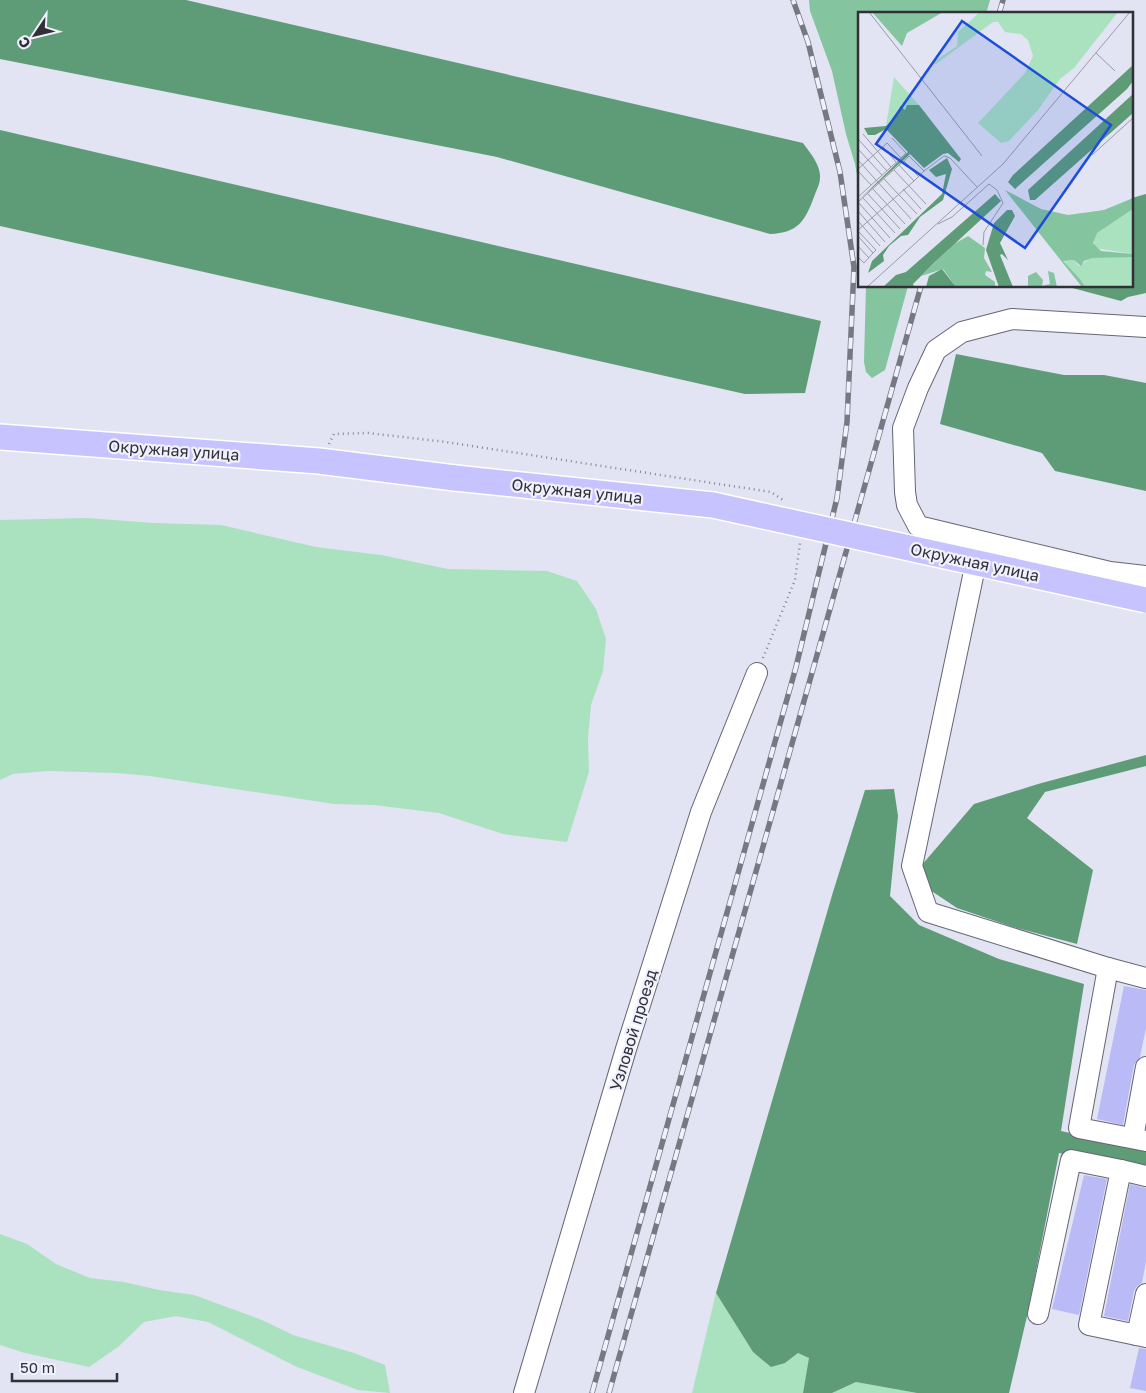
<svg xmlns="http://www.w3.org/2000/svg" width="1146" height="1393" viewBox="0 0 1146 1393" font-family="'Golos Text',sans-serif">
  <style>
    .green { fill: #aae2c0 }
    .forest { fill: #84c49e }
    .water { fill: #5d9c77 }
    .building { fill: #babaf7 }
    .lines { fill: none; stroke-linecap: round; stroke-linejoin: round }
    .minor-casing { stroke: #656674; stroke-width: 22 }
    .major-casing { stroke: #fff; stroke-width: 28 }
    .path { stroke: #878792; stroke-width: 2.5; stroke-dasharray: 1 4; stroke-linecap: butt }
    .minor { stroke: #fff; stroke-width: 20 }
    .major { stroke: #c6c3fe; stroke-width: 25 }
    .rail-casing { stroke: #777882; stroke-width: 5.5 }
    .rail { stroke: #f0f0fe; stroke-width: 4; stroke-dasharray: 11; stroke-linecap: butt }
    .major-bridge-casing { stroke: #fff; stroke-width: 28; stroke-linecap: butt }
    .major-bridge { stroke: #c6c3fe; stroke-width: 25 }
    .labels { text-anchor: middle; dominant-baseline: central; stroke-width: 4.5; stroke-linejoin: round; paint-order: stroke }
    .street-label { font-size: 16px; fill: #303036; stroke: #f0f0fe }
    .inset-road { fill: none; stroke: #9b9ba7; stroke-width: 1 }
    .view { fill: #1d4ed8; fill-opacity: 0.15; stroke: #1d4ed8; stroke-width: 2.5 }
    .inset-edge { fill: none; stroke: #303036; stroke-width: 2.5 }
  </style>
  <rect width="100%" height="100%" fill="#e2e3f3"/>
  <!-- green -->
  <g class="green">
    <polygon points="87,518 154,523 221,525 316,547 381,555 448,569 547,571 577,581 596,609 606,639 603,671 591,705 588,738 589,772 567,842 503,834 439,813 374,805 334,804 150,776 117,773 48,771 13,774 0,780 0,520"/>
    <polygon points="0,1234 27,1244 56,1264 90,1278 124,1282 159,1290 194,1295 262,1320 293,1335 354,1353 385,1365 390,1393 358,1390 297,1367 208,1322 176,1316 144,1322 118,1347 89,1367 25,1353 0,1345"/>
    <polygon points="716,1293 753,1352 785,1363 798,1353 810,1358 803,1393 692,1393"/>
    <polygon points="856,1382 917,1393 832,1393"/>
  </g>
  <!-- forest -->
  <g class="forest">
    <polygon points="809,0 990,0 986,14 860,14 860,191 855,164 846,134 832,71 810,11"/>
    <polygon points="866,286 908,286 885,370 872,378 866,372 864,362"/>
  </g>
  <!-- water -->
  <g class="water">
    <path d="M0 0H186L803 143C810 153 821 165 820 178 820 184 816 191 814 197 805 221 798 233 770 234L497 157 0 59Z"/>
    <polygon points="0,130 821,321 805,393 745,394 0,226"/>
    <polygon points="1146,194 1146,293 1128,297 1121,301 1065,286 1132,286 1132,198"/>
    <polygon points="956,354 1064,375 1104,375 1146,383 1146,491 1055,471 1042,453 940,424"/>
    <polygon points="1146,755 1146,766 1045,792 1027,818 1093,870 1077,944 1013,927 957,908 924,886 921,866 974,804 1038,784"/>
    <polygon points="894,789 898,816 890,896 919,925 999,959 1084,984 1061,1131 1146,1150 1146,1171 1059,1153 1028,1312 1009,1393 917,1393 856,1382 832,1393 803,1393 809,1358 798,1353 785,1363 771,1367 753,1352 716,1293 833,892 865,790"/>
  </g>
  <!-- building -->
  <g class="building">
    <polygon points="1124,986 1146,990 1146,1028 1140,1057 1134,1065 1123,1125 1097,1119"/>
    <polygon points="1084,1175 1107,1179 1079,1315 1052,1309"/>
    <polygon points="1130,1184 1146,1188 1146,1261 1142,1283 1137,1286 1134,1291 1128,1321 1104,1316"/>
    <polygon points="1139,1348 1146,1349 1146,1391 1130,1388"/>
  </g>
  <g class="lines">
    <!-- minor casing -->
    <g class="minor-casing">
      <g id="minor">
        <polyline points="1146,327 1012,319 962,332 936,350 918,388 903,428 905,492 907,505 918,526 1110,572 1146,576"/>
        <polyline points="979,548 912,866 928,912 1108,968"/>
        <polyline points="1146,978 1108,968 1079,1128 1146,1141"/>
        <polyline points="1133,1138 1146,1067"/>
        <polyline points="1121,1170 1146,1176"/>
        <polyline points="1038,1314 1071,1160 1121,1170 1089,1325 1146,1337"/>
        <polyline points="1137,1335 1146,1294"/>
        <polyline points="524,1393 626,1049 701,812 757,673"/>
      </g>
    </g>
    <!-- major casing -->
    <g class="major-casing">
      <polyline id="major" points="0,437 319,461 455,478"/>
    </g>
    <!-- path -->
    <g class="path">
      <polyline points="329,444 334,434 368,433 446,442 771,492 783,500"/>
      <polyline points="763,658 795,580 800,543"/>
    </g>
    <!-- minor -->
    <use href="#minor" class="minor"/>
    <!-- major -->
    <use href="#major" class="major"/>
    <!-- rail casing -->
    <g class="rail-casing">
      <g id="rail">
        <polyline points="999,14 1003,0"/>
        <polyline points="592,1393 796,667 837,498 847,422 854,267 840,172 808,42 793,0"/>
        <polyline points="609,1393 921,286"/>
      </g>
    </g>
    <!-- rail -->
    <use href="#rail" class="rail"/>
    <!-- major-bridge casing -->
    <g class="major-bridge-casing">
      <polyline id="major-bridge" points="455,478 713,505 1146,600"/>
    </g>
    <!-- major-bridge -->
    <use href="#major-bridge" class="major-bridge"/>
  </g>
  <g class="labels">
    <!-- street labels -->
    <g class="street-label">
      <text transform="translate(174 450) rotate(4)">Окружная улица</text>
      <text transform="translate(577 491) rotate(6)">Окружная улица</text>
      <text transform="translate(975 562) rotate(12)">Окружная улица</text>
      <text transform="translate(633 1030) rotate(-73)">Узловой проезд</text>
    </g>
  </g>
  <!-- overview -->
  <g transform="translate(858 12)">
    <rect width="275" height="275" fill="#e2e3f3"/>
    <path d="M122 0H260L216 56 202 67 180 98 151 129 143 131 120 111 167 61 175 44 170 28 163 22 147 20 140 10H135L78 52 74 51 99 34 100 20ZM36 65 61 93H52L28 114ZM275 197V242L237 236 235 227 239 221ZM234 245H275V275H227L204 250 216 248 221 254Z" fill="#aae2c0"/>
    <path d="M14 0H85L49 21 44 34ZM147 178 183 197 210 203 246 198 275 186V197L239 221 235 231 243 239 275 242V245L234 246 226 249 223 254 216 248 205 249 222 267 227 275H224ZM110 224 127 236 126 246 134 260 128 259 127 263 137 270V275H98L85 257 63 264 96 232ZM190 259 196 261 199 275H170V264L178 260 185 268 184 274 192 272Z" fill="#84c49e"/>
    <path d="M275 53V69L269 77 157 177 150 170 155 163ZM275 82V101L177 188H172L170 178ZM49 93H61L103 147 101 150 90 141 85 142 66 156 52 142 0 189 50 140 28 117 17 123H10L6 116 28 114 41 101 42 94 47 98ZM89 146 94 157 85 188 62 205 50 223 43 224 31 234 25 243 26 249 10 261 14 249 84 182 88 162 78 165 71 158ZM137 182 143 189 77 250 55 272 56 275H25L38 263 48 260ZM149 198H154L157 204 142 231 150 248 144 242 142 243 155 275H141L128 238 136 211ZM84 257 98 275H68L71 264Z" fill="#5d9c77"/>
    <path class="inset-road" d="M11 0 124 144M238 41 257 59M5 122 33 155M0 127 29 159M25 135 38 150M0 137 24 163M234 143 275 106M0 148 53 207M46 149 60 164M0 157 29 131 43 146 48 141 34 126M36 158 68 192M0 159 13 173M66 159 86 144 92 146 119 175M26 167 59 202M15 177 47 212M45 177 63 197M10 182 42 217M0 185 43 146M5 186 37 221M0 190 51 144 66 159 56 169 41 153M0 190 32 226M0 199 27 230M0 209 22 234M80 212 94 205 131 172 139 178 145 191 126 220 125 233M0 218 56 169M0 219 18 238 15 241M0 224 15 241 6 251 0 245M0 234 11 246M9 275 145 152 272 0"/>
    <path class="view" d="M104 9 253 113 167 236 18 132Z"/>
    <rect width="275" height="275" class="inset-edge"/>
  </g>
  <!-- north arrow -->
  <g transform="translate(35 35) rotate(235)" stroke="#f0f0fe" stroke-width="4" paint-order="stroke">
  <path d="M0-4L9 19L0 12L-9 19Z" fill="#303036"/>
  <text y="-8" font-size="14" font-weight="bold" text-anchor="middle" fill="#303036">С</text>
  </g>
  <!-- scale -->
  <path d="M12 1373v8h105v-8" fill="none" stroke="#303036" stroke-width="2.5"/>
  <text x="20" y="1373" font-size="15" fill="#303036" stroke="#f0f0fe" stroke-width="4" paint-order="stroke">50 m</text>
</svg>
